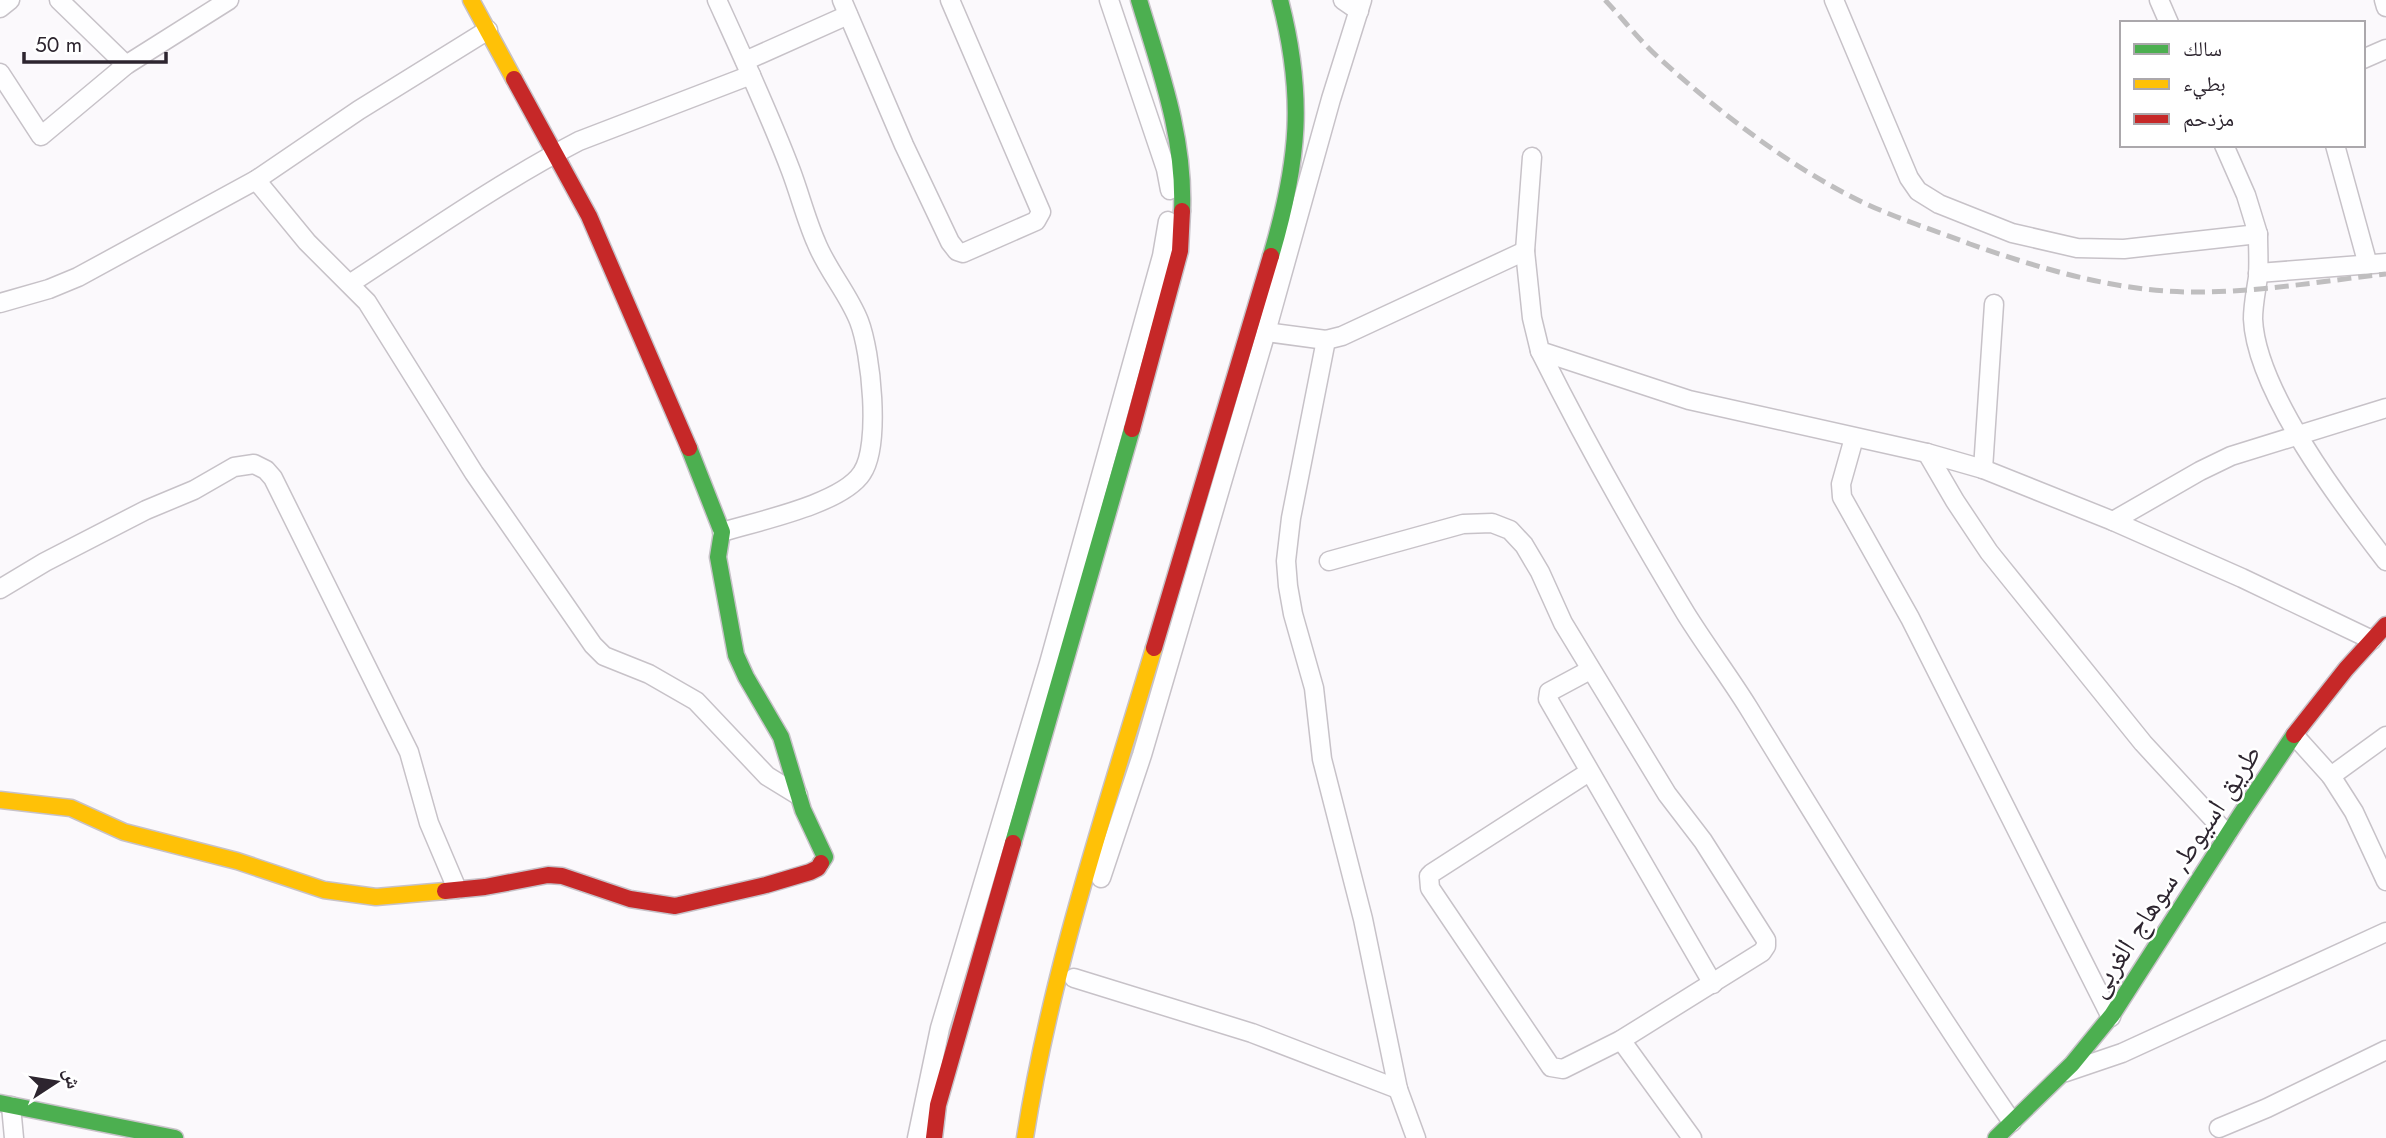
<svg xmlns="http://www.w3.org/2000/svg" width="2386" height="1138" viewBox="0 0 2386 1138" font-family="Jost,'Noto Naskh Arabic',sans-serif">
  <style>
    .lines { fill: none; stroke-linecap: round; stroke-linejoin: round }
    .street-casing { stroke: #c7c2c8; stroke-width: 21 }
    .fast-casing { stroke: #c7c2c8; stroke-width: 19 }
    .slow-casing { stroke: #c7c2c8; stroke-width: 19 }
    .jam-casing { stroke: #c7c2c8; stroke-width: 19 }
    .street { stroke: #fefeff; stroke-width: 18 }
    .fast { stroke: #4caf50; stroke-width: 16 }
    .slow { stroke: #ffc107; stroke-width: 16 }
    .jam { stroke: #c62828; stroke-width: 16 }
    .rail { stroke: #bfbebf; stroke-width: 5; stroke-dasharray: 14 7; stroke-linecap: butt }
    .labels { text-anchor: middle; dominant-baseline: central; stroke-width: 5; stroke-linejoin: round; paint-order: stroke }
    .street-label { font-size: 28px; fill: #2d252f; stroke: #fff }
  </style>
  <rect width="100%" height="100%" fill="#fbf9fc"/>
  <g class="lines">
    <!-- street casing -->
    <g class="street-casing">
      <g id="street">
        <polyline points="59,0 126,65"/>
        <path d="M717 0C743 57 769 113 791 171 800 195 806 219 816 242 827 270 848 293 859 321 871 352 881 445 862 473 842 504 758 521 722 532"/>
        <polyline points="842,0 904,145 950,242 957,251 963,253 1036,221 1041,212 950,0"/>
        <polyline points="1109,0 1166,169 1170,190"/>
        <polyline points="1343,0 1359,11"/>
        <polyline points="1362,0 1331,99 1266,332 1326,340 1342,336 1525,251"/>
        <polyline points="1834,0 1909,178 1918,191 1939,204 2012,233 2077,248 2124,249 2258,234 2246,195 2224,145"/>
        <polyline points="2159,0 2169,23"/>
        <polyline points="2384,0 2386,7"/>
        <polyline points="0,8 10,0"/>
        <polyline points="2363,59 2386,49"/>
        <polyline points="745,61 848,15"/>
        <polyline points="0,73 41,136 126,65 229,0"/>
        <polyline points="2335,145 2368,265"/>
        <polyline points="1532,157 1525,251 1532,318 1540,351 1689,400 1927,453 1983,469 2113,521 2242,578 2372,640"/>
        <polyline points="256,180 307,242 367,302 474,473 593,645 604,656 649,674 696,701 767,776 798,795"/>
        <path d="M2258 234C2258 248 2259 263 2258 277 2256 291 2253 305 2253 319 2256 391 2342 504 2386 561"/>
        <polyline points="2258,273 2386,263"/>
        <path d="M351 283C426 234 500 182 579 141L751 75"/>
        <polyline points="0,303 49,289 78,277 256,180 359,110 488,30"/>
        <polyline points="1326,340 1291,518 1286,561 1288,586 1293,614 1314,688 1322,759 1363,919 1398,1089 1416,1138"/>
        <path d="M1540 351C1585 441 1634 528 1686 614 1706 646 1728 675 1748 707 1834 847 1919 987 2012 1122"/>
        <polyline points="1854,438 1841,484 1842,497 1910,618 2111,1017"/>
        <polyline points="1927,453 1955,501 1989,552 2143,743 2227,834"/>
        <polyline points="1983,469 1994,304"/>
        <polyline points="2113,521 2200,471 2231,456 2386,408"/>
        <polyline points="1329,561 1463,524 1492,523 1510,530 1524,545 1540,572 1563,623 1667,794 1703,841 1766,940 1766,946 1762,952 1621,1040 1563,1069 1551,1067 1430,888 1429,876 1432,873 1589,772"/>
        <polyline points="0,589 45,562 146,510 194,490 234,467 254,464 266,470 273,478 409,752 429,823 457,889"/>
        <polyline points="1590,670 1549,692 1548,699 1713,984"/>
        <polyline points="2295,736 2331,776 2354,812 2386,881"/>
        <polyline points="2331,776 2386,736"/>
        <polyline points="1101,878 1142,755 1266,332"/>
        <polyline points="1074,978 1252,1033 1398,1089"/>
        <polyline points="1621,1040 1692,1138"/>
        <polyline points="2066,1072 2122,1053 2386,932"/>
        <polyline points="11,1106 14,1138"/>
        <polyline points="2219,1128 2267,1108 2386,1050"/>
        <polyline points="917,1138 940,1028 1049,663 1162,256 1168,221"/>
      </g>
    </g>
    <!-- fast casing -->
    <g class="fast-casing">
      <g id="fast">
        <path d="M1139 0C1160 70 1185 137 1182 211"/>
        <path d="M1271 256C1299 161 1305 96 1280 0"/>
        <polyline points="689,448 722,532 718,557 736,655 746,677 781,737 803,810 825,857 821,863"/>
        <polyline points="1013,843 1132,429"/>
        <polyline points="0,1103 175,1138"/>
        <polyline points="1996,1138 2072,1064 2112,1015 2241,814 2294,735"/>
      </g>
    </g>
    <!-- slow casing -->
    <g class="slow-casing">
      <g id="slow">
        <polyline points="471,0 514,79"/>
        <polyline points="0,800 71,808 124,832 237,861 324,890 376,897 445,891"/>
        <path d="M1025 1138C1051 971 1106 809 1154 648"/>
      </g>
    </g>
    <!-- jam casing -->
    <g class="jam-casing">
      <g id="jam">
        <polyline points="514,79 589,216 689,448"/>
        <polyline points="1132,429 1180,251 1182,211"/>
        <polyline points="1154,648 1271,256"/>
        <polyline points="2294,735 2346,669 2386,625"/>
        <polyline points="445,891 485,887 548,875 562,876 630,899 675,906 766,885 810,872 818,868 821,863"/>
        <polyline points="934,1138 938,1105 1013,843"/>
      </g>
    </g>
    <!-- street -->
    <use href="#street" class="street"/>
    <!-- fast -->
    <use href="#fast" class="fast"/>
    <!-- slow -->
    <use href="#slow" class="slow"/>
    <!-- jam -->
    <use href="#jam" class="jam"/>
    <!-- rail -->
    <path class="rail" d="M1605 0C1623 19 1640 41 1659 58 1718 111 1782 161 1852 197 1889 216 1931 229 1970 244 2033 266 2098 286 2165 291 2238 296 2313 282 2386 274"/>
  </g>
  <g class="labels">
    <!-- street labels -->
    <g class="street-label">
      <text transform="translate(2174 871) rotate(-57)">طريق اسيوط, سوهاج الغربى</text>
    </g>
  </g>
  <!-- legend -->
  <rect x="2120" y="21" width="245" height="126" fill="#ffffff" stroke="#aba8ac" stroke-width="2"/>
  <rect x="2134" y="44" width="35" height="10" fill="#4caf50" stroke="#aba8ac" stroke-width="2"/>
  <text x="2183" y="56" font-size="21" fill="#2d252f">سالك</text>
  <rect x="2134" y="79" width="35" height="10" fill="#ffc107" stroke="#aba8ac" stroke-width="2"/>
  <text x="2183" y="91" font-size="21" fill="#2d252f">بطيء</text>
  <rect x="2134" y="114" width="35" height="10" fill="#c62828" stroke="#aba8ac" stroke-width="2"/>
  <text x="2183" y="126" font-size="21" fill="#2d252f">مزدحم</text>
  <!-- north arrow -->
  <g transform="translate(56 1082) rotate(78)" stroke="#ffffff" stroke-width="5" paint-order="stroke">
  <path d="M0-5L12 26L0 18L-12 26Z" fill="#2d252f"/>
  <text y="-10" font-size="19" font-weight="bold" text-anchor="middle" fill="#2d252f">ش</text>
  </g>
  <!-- scale -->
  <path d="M24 52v10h142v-10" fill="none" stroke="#2d252f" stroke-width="3.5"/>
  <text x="35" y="52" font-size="21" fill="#2d252f" stroke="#ffffff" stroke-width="5" paint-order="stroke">50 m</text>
</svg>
